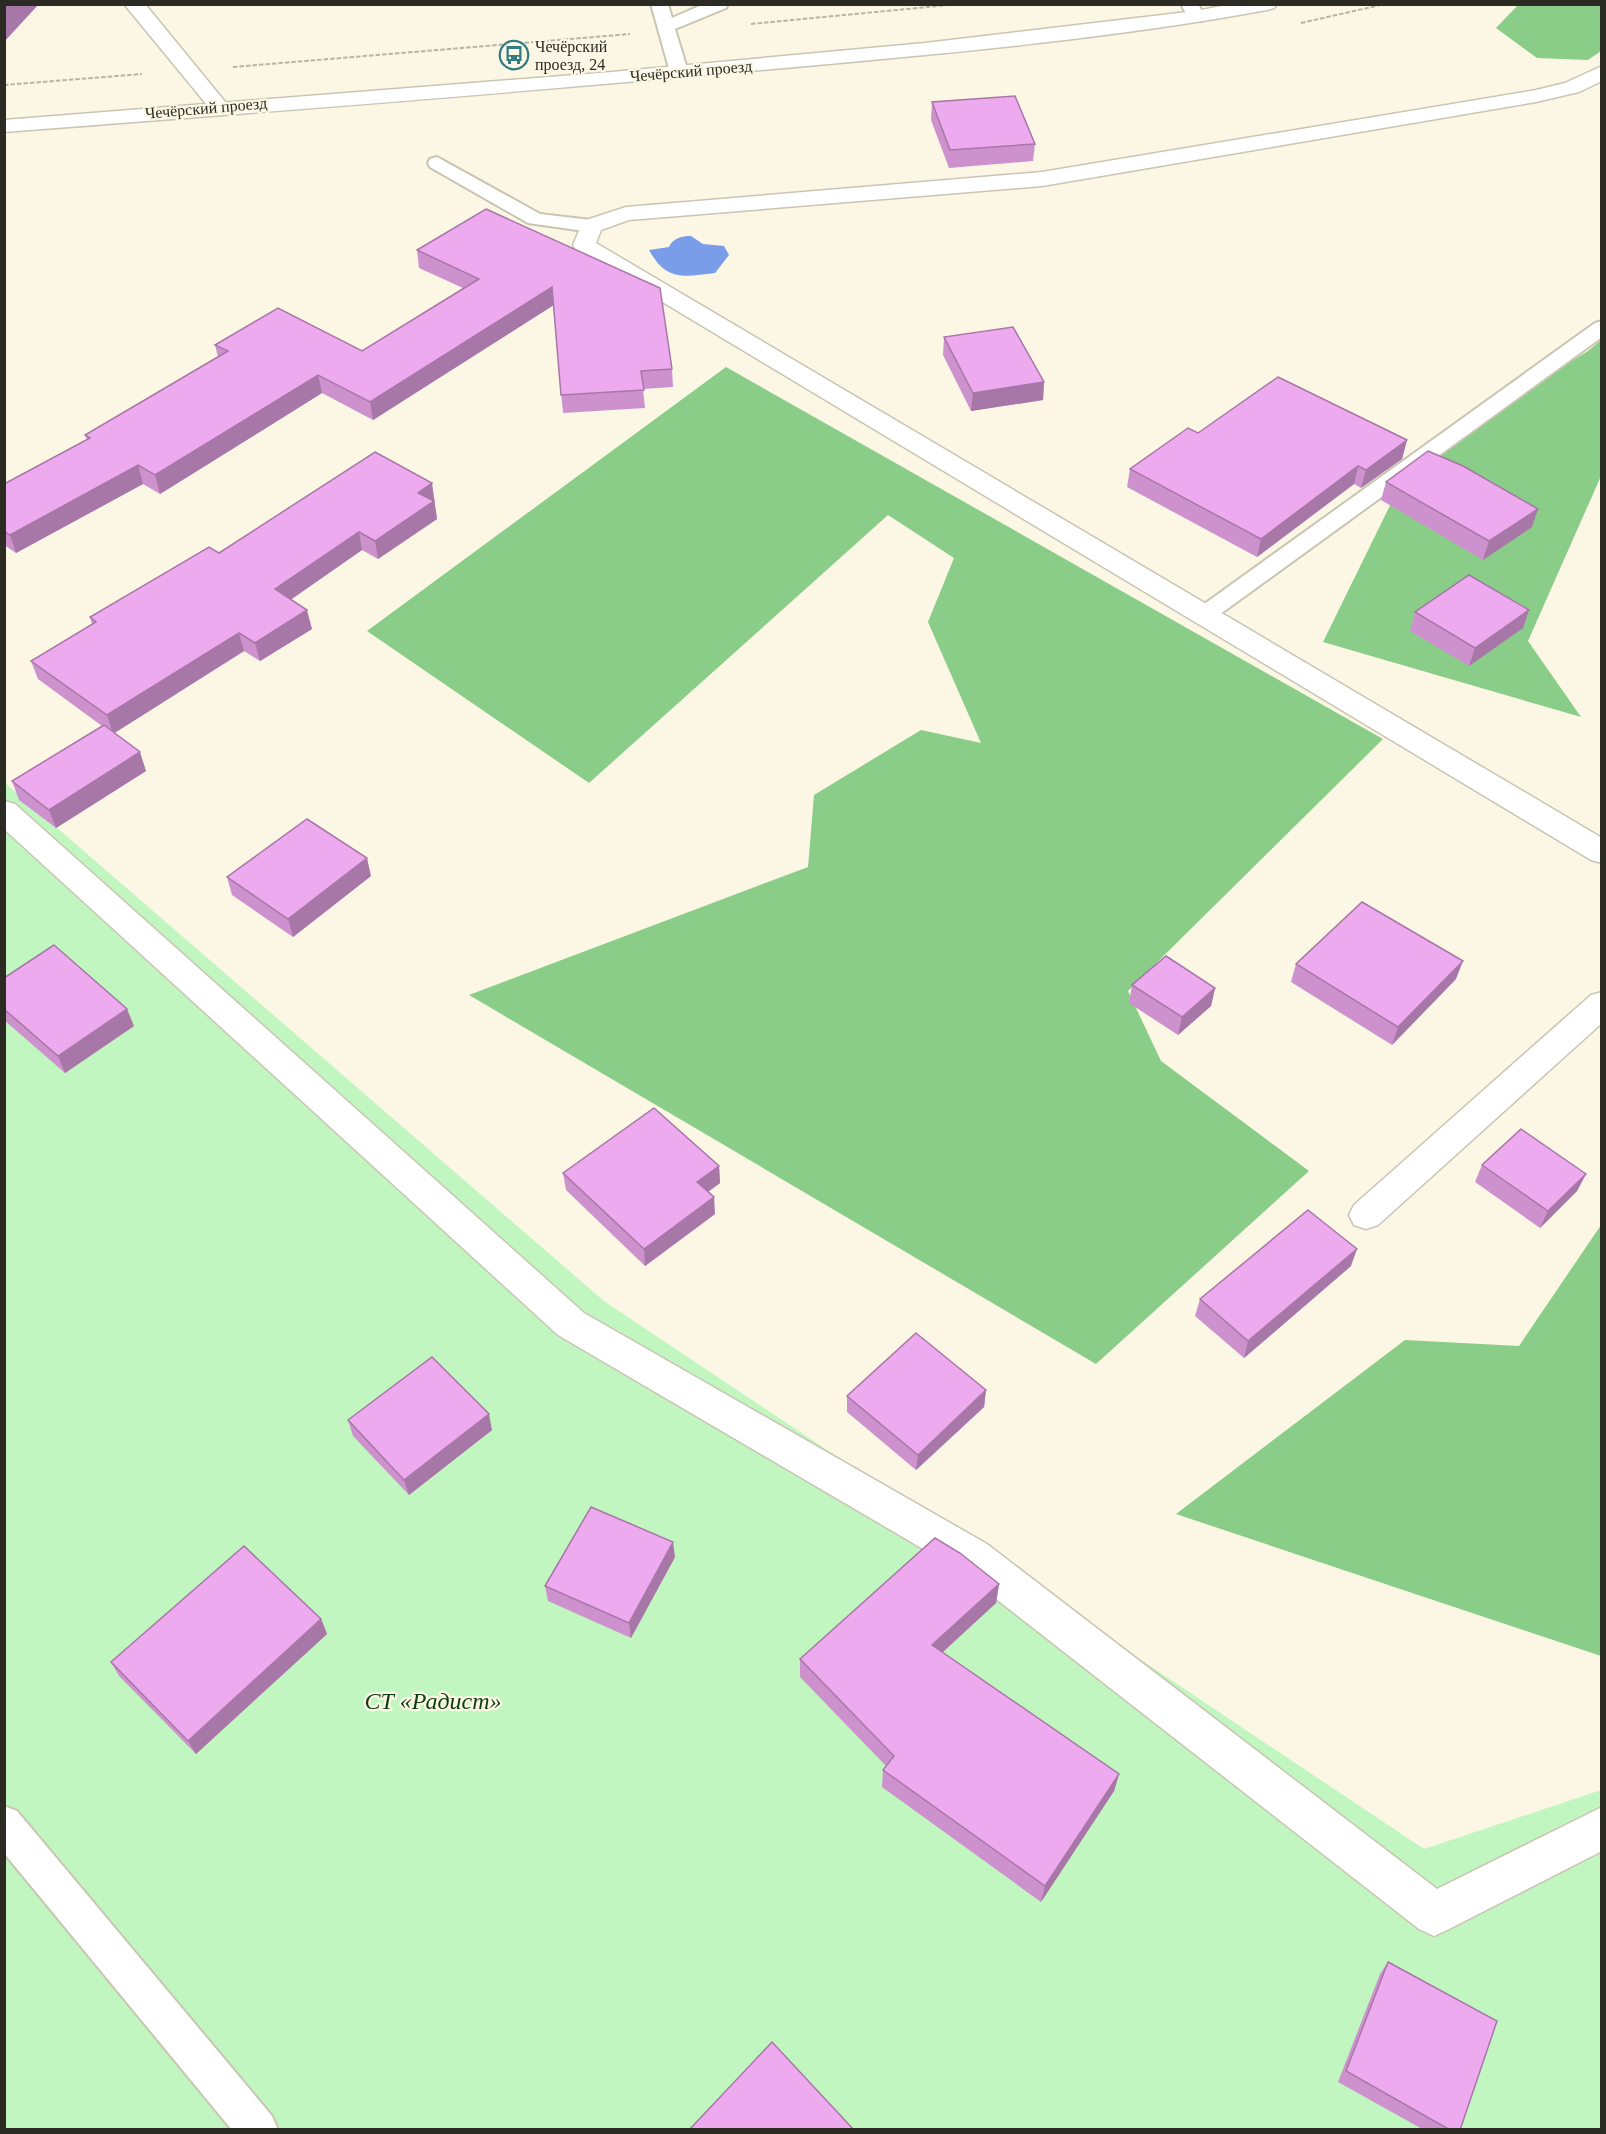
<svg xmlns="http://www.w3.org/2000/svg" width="1606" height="2134" viewBox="0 0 1606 2134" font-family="'Times New Roman',serif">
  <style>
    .green { fill: #c2f6c0 }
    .forest { fill: #89cd88 }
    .water { fill: #799de9 }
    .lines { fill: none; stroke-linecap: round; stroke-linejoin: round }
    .service-casing { stroke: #c9c5b3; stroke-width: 4 }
    .minor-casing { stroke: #c9c5b3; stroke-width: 3 }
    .secondary-casing { stroke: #c9c5b3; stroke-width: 3 }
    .path { stroke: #b7b4a5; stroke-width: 2; stroke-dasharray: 4.5 2; stroke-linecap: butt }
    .service { fill: #fff; fill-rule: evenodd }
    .minor { fill: #fff; fill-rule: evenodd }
    .secondary { fill: #fff; fill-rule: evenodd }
    .wall { fill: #cd92ce }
    .shaded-wall { fill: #a777a7 }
    .building { fill: #eeaaef; stroke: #a777a7; stroke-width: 1.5 }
    .labels { text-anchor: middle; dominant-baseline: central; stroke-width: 4.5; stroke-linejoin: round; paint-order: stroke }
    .far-poi-label { font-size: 16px; fill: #2b2a23; stroke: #fbf7e4; text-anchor: start }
    .far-street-label { font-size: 16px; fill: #2b2a23; stroke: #fbf7e4 }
    .near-park-label { font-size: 24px; font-style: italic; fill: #0c3d10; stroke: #fbf7e4 }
  </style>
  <rect width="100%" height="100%" fill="#fbf7e4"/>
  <!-- green -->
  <polygon class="green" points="4,782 604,1301 1424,1849 1601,1790 1601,2129 5,2129"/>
  <!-- forest -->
  <g class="forest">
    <polygon points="1518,5 1601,5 1601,51 1588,60 1537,58 1496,28"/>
    <polygon points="1601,340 1601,476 1528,641 1581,717 1323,642 1401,483 1545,377 1588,351"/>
    <polygon points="726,367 1383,739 1128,991 1161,1061 1309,1171 1096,1364 469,995 808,867 814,795 921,730 981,743 928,622 954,558 888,515 589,783 367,631"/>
    <polygon points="1601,1225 1601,1656 1176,1514 1405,1340 1519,1346"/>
  </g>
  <!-- water -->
  <path class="water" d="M691 236 703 244 724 246 729 255 715 273C683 277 666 281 649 250L669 247C673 238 682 236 691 236Z"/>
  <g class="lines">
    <!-- service casing -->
    <g class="service-casing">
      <g id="service">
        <polygon points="651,4 668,4 672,18 704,4 728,4 726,8 675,29 688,72 685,76 673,76 670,72"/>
        <polygon points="1181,4 1198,4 1205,17 1202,21 1190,21"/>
        <polygon points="437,157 540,214 591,220 598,222 601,226 598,230 591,232 528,223 430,167 428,163 430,159"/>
        <polygon points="1602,321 1602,337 1212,620 1204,623 1196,620 1192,615 1196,610 1595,323"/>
        <polygon points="4,1806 17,1811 272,2116 278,2130 232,2130 4,1853"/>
      </g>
    </g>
    <!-- minor casing -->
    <g class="minor-casing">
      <g id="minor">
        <polygon points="124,4 145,4 226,103 230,107 226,111 219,113 212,111"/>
        <polygon points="1602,66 1602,81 1579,92 1536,102 1042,186 629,220 601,230 596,243 1602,838 1602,863 1591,860 576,250 573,245 583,221 626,207 1042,172 1536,90 1565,83"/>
        <polygon points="4,801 15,804 584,1313 987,1544 1437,1889 1602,1807 1602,1851 1449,1929 1434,1936 1419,1929 959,1570 558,1335 4,829"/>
        <polygon points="1602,992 1602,1023 1378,1225 1366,1229 1354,1225 1349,1215 1354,1205 1591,995"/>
      </g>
    </g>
    <!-- secondary casing -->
    <g class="secondary-casing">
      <path id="secondary" d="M1232 4H1277L1274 8 1267 10C1104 40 938 54 773 69 517 93 261 112 4 132V120L612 72 925 43 1196 11Z"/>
    </g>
    <!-- path -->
    <g class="path">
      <polyline points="1301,23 1385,4"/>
      <polyline points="751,24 959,4"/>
      <polyline points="233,67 630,34"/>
      <polyline points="4,85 142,74"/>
    </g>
    <!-- service -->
    <use href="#service" class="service"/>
    <!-- minor -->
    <use href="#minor" class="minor"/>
    <!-- secondary -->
    <use href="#secondary" class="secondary"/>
  </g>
  <!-- wall -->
  <g class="wall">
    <polygon points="932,102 1035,144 1033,161 949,168 931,120"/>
    <polygon points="486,209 672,369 673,387 643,389 645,408 563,413 553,305 373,420 322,393 160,494 143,484 16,553 4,545 4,484 87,440 85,435 218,357 215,345 362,351 463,288 419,268 417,250"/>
    <polygon points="944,337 1044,382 1043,400 971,411 943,355"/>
    <polygon points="1602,377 1602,388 1599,386"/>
    <polygon points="1198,433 1407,440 1402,459 1361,488 1354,484 1257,557 1127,487 1130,469"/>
    <polygon points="1386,482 1532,527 1483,560 1381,500"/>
    <polygon points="435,501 434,502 437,519 378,559 362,550 291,599 312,629 260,661 244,651 114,733 146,771 56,828 19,800 12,781 102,726 38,679 31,661 92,624 90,617 219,553"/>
    <polygon points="1529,610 1523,628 1469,666 1410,631 1415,612"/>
    <polygon points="371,876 293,937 232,895 227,877"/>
    <polygon points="1296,964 1456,979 1392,1045 1291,982"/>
    <polygon points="4,978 134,1026 65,1073 4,1020"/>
    <polygon points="1132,985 1215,988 1211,1006 1178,1035 1129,1003"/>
    <polygon points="1482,1165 1586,1174 1577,1191 1540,1228 1475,1182"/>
    <polygon points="719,1166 720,1183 708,1192 715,1214 645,1266 566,1190 563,1173"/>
    <polygon points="1351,1266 1244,1358 1195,1316 1200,1299"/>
    <polygon points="986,1390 984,1407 916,1470 847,1412 847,1396"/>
    <polygon points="348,1420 492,1430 409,1495 353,1436"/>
    <polygon points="675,1557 631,1638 548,1601 545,1586"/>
    <polygon points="999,1584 996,1603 942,1652 1119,1774 1114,1791 1041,1902 882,1787 883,1770 886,1766 800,1677 800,1659"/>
    <polygon points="321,1619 327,1634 196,1754 119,1676 111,1662"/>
    <polygon points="1388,1962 1460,2130 1424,2130 1338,2082 1380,1974"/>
  </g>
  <!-- shaded-wall -->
  <g class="shaded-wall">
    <polygon points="9,4 39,4 4,42 4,10"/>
    <polygon points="552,287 554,305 373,420 370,402"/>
    <polygon points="318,375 322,393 160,494 155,475"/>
    <polygon points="1044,382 1043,400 971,411 973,393"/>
    <polygon points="1407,440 1402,459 1361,488 1366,470"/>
    <polygon points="138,465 143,484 16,553 10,535"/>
    <polygon points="1358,466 1354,484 1257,557 1261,539"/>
    <polygon points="432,483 437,519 378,559 375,541 418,493"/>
    <polygon points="1538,509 1532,527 1483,560 1489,541"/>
    <polygon points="359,532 362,550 279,608 275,589"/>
    <polygon points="307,610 312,629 260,661 255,643"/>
    <polygon points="1529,610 1523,628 1469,666 1475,648"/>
    <polygon points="239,633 244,651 113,734 107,715"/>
    <polygon points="140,752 146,771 56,828 49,810"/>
    <polygon points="367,858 371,876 293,937 288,919"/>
    <polygon points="1463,961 1456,979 1392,1045 1398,1027"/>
    <polygon points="1215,988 1211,1006 1178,1035 1182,1017"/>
    <polygon points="127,1009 134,1026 65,1073 58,1056"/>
    <polygon points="719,1166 720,1183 698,1199 697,1182"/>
    <polygon points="1586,1174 1577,1191 1540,1228 1548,1211"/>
    <polygon points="714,1197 715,1214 645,1266 644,1249"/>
    <polygon points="1357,1249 1351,1266 1244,1358 1248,1341"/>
    <polygon points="986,1390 984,1407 916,1470 918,1455"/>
    <polygon points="489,1414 492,1430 409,1495 404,1480"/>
    <polygon points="673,1542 675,1557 631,1638 629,1623"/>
    <polygon points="999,1584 996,1603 930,1664 932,1645"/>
    <polygon points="321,1619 327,1634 196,1754 188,1741"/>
    <polygon points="1119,1774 1114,1791 1041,1902 1045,1886"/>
  </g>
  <!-- building -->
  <g class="building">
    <polygon points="4,4 9,4 4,10"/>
    <polygon points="1015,96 1035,144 950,150 932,102"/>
    <polygon points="486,209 660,288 672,369 641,371 644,390 561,395 552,287 370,402 318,375 155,475 138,465 10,535 4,531 4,484 90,438 85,435 228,351 215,345 278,308 362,351 479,279 417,250"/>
    <polygon points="1013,327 1044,382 973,393 944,337"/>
    <polygon points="1278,377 1407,440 1366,470 1358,466 1261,539 1130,469 1188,428 1198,433"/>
    <polygon points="1428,451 1463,466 1538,509 1489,541 1386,482"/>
    <polygon points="375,452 432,483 418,493 434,501 375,541 359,532 275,589 307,610 255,643 239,633 107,715 31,661 96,622 90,617 209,547 219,553"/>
    <polygon points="1469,575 1529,610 1475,648 1415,612"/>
    <polygon points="104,725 140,752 49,810 12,781"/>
    <polygon points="307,819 367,858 288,919 227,877"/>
    <polygon points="1362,902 1463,961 1398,1027 1296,964"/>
    <polygon points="54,945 127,1009 58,1056 4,1009 4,978"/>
    <polygon points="1166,956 1215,988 1182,1017 1132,985"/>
    <polygon points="654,1108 719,1166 697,1182 714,1197 644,1249 563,1173"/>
    <polygon points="1521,1129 1586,1174 1548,1211 1482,1165"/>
    <polygon points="1308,1210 1357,1249 1248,1341 1200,1299"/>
    <polygon points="916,1333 986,1390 918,1455 847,1396"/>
    <polygon points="432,1357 489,1414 404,1480 348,1420"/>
    <polygon points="591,1507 673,1542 629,1623 545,1586"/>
    <polygon points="935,1538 960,1553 999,1584 932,1645 1119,1774 1045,1886 883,1770 894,1756 800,1659"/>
    <polygon points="244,1546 321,1619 188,1741 111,1662"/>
    <polygon points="1388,1962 1497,2021 1460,2130 1450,2130 1346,2071"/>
    <polygon points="772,2042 854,2130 689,2130"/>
  </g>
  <!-- icons -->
  <defs>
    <g id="bus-ring" transform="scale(1.5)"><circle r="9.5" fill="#fbf7e4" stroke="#337b83" stroke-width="1.5"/><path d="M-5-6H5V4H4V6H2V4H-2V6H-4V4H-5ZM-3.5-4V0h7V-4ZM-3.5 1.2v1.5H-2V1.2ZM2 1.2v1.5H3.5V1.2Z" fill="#337b83"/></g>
  </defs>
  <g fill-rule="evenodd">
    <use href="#bus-ring" x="514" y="55"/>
  </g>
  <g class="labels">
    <!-- far-poi labels -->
    <g class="far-poi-label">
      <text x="535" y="46">Чечёрский<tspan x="535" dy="18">проезд, 24</tspan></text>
    </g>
    <!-- far-street labels -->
    <g class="far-street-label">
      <text transform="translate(691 71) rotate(-5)">Чечёрский проезд</text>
      <text transform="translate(206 108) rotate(-5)">Чечёрский проезд</text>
    </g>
    <!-- near-park labels -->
    <g class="near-park-label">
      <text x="433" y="1701">СТ «Радист»</text>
    </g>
  </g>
  <!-- border -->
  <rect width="1606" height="2134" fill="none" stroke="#2b2a23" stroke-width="12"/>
</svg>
